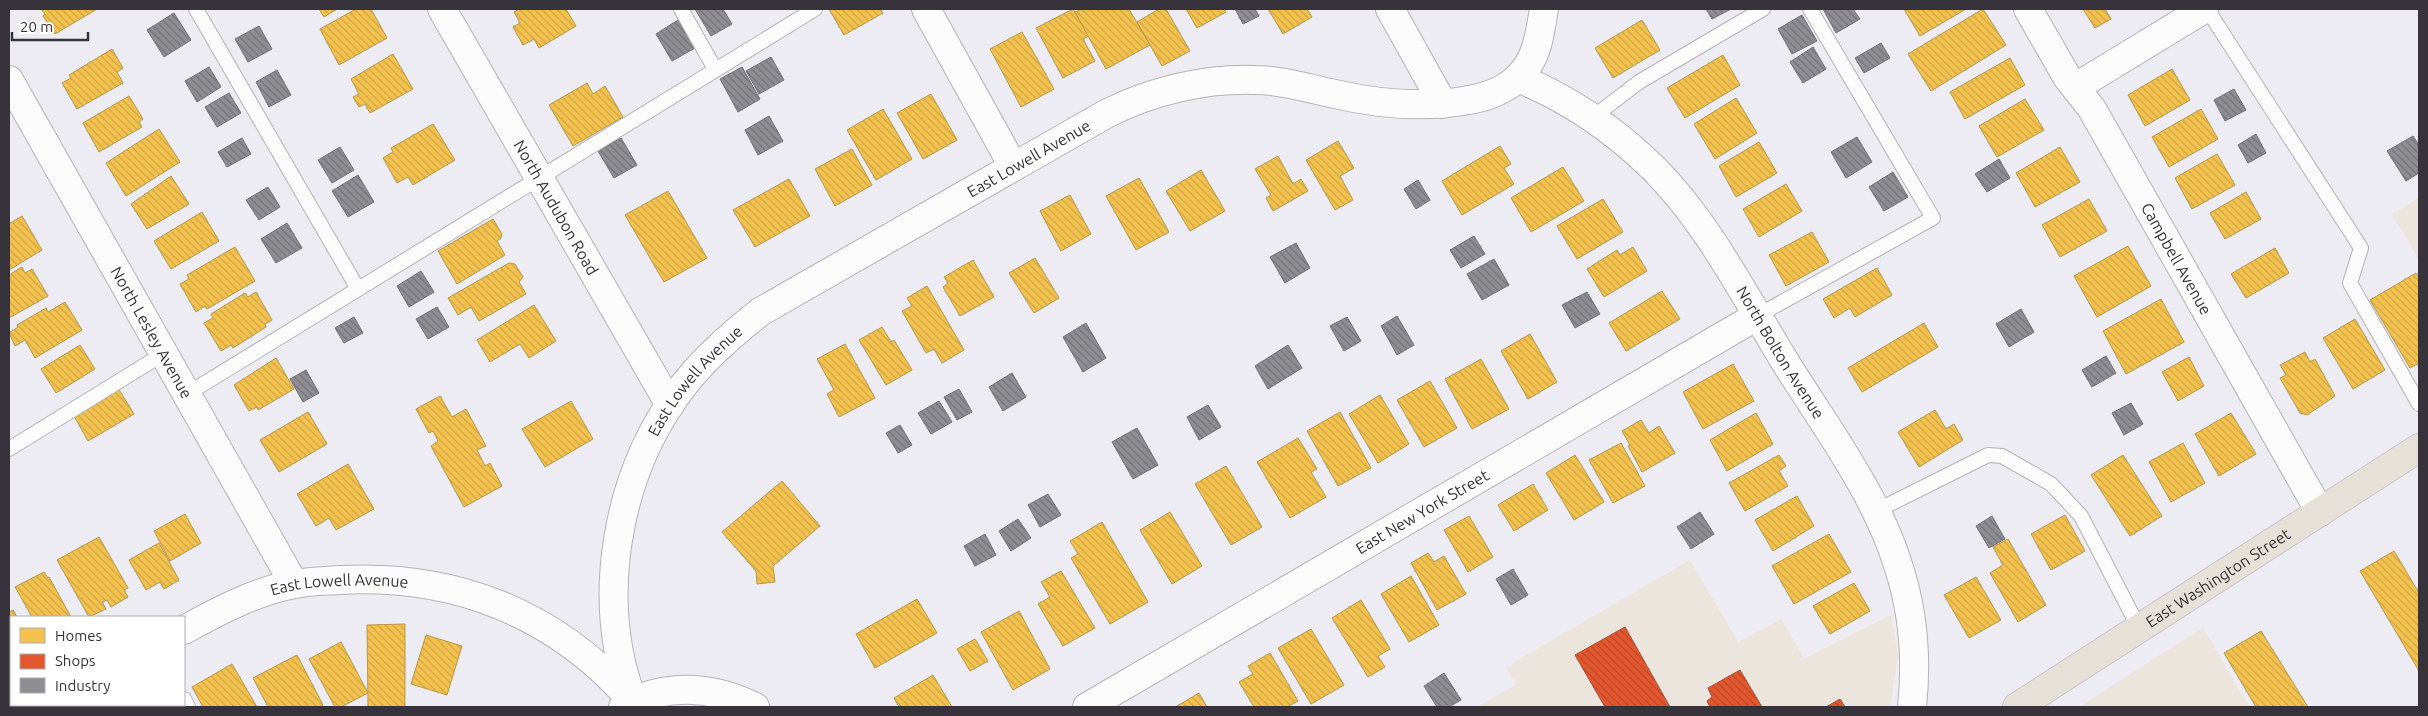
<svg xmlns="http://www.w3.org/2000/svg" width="2428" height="716" viewBox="0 0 2428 716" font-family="Ubuntu,sans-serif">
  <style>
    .commercial { fill: #ebe5dd }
    .homes { fill: url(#homes-back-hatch); stroke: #ba9748 }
    .shops { fill: url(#shops-back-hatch); stroke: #b04c32 }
    .industry { fill: url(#industry-back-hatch); stroke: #737278 }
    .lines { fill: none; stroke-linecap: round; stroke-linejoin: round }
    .service-casing { stroke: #b4b3b8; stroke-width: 16 }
    .minor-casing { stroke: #b4b3b8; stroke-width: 30 }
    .primary-casing { stroke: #c9c7cb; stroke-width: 30 }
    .service { stroke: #fcfcfd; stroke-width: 14 }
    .minor { stroke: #fcfcfd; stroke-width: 28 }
    .primary { stroke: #e5e1d9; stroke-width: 28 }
    .labels { text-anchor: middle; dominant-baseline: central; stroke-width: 5; stroke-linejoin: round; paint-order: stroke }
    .street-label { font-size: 16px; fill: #36343a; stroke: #fff }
  </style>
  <defs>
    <pattern id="homes-back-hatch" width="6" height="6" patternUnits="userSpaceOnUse" patternTransform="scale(1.25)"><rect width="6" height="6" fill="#f2c14e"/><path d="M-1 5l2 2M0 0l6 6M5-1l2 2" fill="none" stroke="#d0a645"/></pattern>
    <pattern id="shops-back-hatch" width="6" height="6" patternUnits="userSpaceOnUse" patternTransform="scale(1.25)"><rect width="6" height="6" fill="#e4572e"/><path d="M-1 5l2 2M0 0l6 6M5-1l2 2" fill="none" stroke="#ba4928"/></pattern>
    <pattern id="industry-back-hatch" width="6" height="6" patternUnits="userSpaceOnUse" patternTransform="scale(1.25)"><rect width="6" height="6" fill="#8d8d92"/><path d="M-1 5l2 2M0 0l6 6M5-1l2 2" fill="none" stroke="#747478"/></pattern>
  </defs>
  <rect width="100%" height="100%" fill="#edecf2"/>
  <!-- commercial -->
  <g class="commercial">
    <polygon points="2419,198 2419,260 2392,214"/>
    <polygon points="1690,560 1738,642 1782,619 1804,659 1891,615 1898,656 1890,707 1477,707 1516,685 1506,667"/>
    <polygon points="2203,628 2249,707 2080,707 2155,658"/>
  </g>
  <!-- homes -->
  <g class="homes">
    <polygon points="41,9 97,9 55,34 43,16 45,14"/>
    <polygon points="319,9 337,9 324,17"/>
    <polygon points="356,9 371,9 387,38 339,65 320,29"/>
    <polygon points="519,9 566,9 576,26 539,48 534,39 523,45 513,27 520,23 514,12"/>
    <polygon points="829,9 880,9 883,13 844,35"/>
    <polygon points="1073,9 1089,36 1083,39 1095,61 1063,78 1036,28"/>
    <polygon points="1082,9 1129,9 1150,45 1106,69 1075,12"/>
    <polygon points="1159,9 1166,9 1190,51 1162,66 1137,22"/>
    <polygon points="1186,9 1224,9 1226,12 1197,28"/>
    <polygon points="1268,9 1307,9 1312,17 1283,34"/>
    <polygon points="1904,9 1966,9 1920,36"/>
    <polygon points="1983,9 2006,45 1931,91 1908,54"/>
    <polygon points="2083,9 2105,9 2111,19 2095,28"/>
    <polygon points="1642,20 1660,50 1613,78 1595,48"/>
    <polygon points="1022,32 1054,89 1021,107 990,49"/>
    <polygon points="112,49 123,68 117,72 123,83 77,109 62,83 71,78 69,75"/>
    <polygon points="393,54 413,89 370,113 365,104 359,107 353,97 359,94 351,79"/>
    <polygon points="1723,55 1740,85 1685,118 1667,88"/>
    <polygon points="2010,58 2025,85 1965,119 1950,92"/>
    <polygon points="2172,69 2190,100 2145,126 2128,95"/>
    <polygon points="587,83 593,94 605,86 623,117 573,146 549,105"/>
    <polygon points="931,94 957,140 923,159 897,113"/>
    <polygon points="129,96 143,119 139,122 142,127 99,152 83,123"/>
    <polygon points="1736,98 1757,133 1715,159 1694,124"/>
    <polygon points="2025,99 2044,130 1997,157 1979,126"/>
    <polygon points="883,109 912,159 876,180 847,130"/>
    <polygon points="2201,109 2218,139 2169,167 2152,137"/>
    <polygon points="433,124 455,160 413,185 408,177 397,183 383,158 393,152 391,148"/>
    <polygon points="159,129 180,162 126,196 106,163"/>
    <polygon points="1338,141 1354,168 1340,176 1353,200 1335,210 1306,160"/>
    <polygon points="1759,142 1777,173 1736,197 1719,166"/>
    <polygon points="1500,146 1511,164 1504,168 1514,184 1462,215 1442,181"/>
    <polygon points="2060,147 2080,182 2035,207 2016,173"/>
    <polygon points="852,149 872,185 835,206 815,169"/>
    <polygon points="2217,154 2235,185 2192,209 2175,178"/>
    <polygon points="1278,156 1293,184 1301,179 1308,191 1273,211 1266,198 1271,195 1255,169"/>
    <polygon points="1563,167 1584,201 1531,232 1511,198"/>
    <polygon points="1201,170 1225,211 1190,231 1166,191"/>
    <polygon points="171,176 189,204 147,229 131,204"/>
    <polygon points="1139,178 1169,232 1136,250 1106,196"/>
    <polygon points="789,179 810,216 755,247 733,210"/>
    <polygon points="1786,184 1802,211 1759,237 1743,209"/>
    <polygon points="668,191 707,258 664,282 625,215"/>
    <polygon points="2246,192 2261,219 2225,239 2210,213"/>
    <polygon points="1070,195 1091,234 1061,251 1040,211"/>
    <polygon points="1603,199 1623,232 1577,259 1557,226"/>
    <polygon points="2089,199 2107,231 2060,257 2042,225"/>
    <polygon points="202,212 219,241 171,269 154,241"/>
    <polygon points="22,216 42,250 9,270 9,224"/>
    <polygon points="493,219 502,234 501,238 497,241 505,255 457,284 438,251"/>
    <polygon points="1812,232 1829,262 1786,286 1769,255"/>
    <polygon points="2128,246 2151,286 2097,317 2074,276"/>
    <polygon points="235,247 255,281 207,309 205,306 196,312 180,284 189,279 187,275"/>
    <polygon points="1633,247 1647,271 1604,297 1587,269 1617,250 1620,255"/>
    <polygon points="2275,248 2289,273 2246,298 2231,274"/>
    <polygon points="1035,258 1059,298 1034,313 1009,273"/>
    <polygon points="973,260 994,297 960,316 943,287 948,283 944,277"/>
    <polygon points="509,263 515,264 523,277 519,282 526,294 479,321 471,307 458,315 448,298"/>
    <polygon points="22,267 25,273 32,269 48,296 9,318 9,275"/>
    <polygon points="1877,268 1892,295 1855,317 1850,308 1834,318 1823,299"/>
    <polygon points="2416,273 2419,278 2419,363 2410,368 2370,300"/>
    <polygon points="927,286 964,350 942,363 934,349 926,353 902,311 912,306 907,298"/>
    <polygon points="1662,291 1680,319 1626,351 1609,323"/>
    <polygon points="256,292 272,320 265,324 266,327 233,348 231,345 221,351 204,323 213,318 211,314 245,293 248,297"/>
    <polygon points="2161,299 2184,342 2126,374 2103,331"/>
    <polygon points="65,302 82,330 35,358 25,340 15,346 9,333 18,327 17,325 46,308 48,312"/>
    <polygon points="534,305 556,341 529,358 520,344 490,362 477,340"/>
    <polygon points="2355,319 2385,370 2353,389 2323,338"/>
    <polygon points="1924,323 1938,347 1862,392 1848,368"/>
    <polygon points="882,327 891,342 894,340 912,370 886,385 859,340"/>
    <polygon points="1530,334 1557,382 1528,399 1501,351"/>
    <polygon points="845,344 875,398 839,417 827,394 834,390 817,359"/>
    <polygon points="80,345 95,369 56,393 41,369"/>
    <polygon points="2305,352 2310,362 2315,359 2335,396 2307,415 2300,413 2280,378 2286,375 2280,365"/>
    <polygon points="2189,357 2204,386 2178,401 2162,372"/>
    <polygon points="276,358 294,389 258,410 257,407 249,411 234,385"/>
    <polygon points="1481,359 1509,409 1472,429 1445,379"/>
    <polygon points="1733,364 1754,401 1703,429 1683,392"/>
    <polygon points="1430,381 1457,428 1424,447 1397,400"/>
    <polygon points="118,388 134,414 88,441 73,414"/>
    <polygon points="1380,395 1409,444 1378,463 1349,414"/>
    <polygon points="440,396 452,417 466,409 486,446 477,450 485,466 490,463 502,486 464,507 431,446 438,441 433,431 429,433 416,409"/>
    <polygon points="571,401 593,439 545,467 522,429"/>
    <polygon points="1935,410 1946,429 1954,424 1963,440 1919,467 1898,432"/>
    <polygon points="308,412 327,444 279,472 260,440"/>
    <polygon points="1340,412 1371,468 1338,486 1307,431"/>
    <polygon points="1756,413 1773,444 1727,471 1710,440"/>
    <polygon points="2231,413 2256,454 2219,476 2195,434"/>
    <polygon points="1641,420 1649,433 1659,426 1675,453 1642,472 1628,446 1630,445 1622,431"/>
    <polygon points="1298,438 1317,469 1311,472 1326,497 1290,518 1257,462"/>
    <polygon points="1621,443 1645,486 1613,503 1589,460"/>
    <polygon points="2183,443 2205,483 2171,502 2149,462"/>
    <polygon points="1575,455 1604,502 1574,520 1546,473"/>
    <polygon points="1779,455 1786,466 1779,471 1788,486 1745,511 1729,483"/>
    <polygon points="2123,455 2162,516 2130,536 2091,475"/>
    <polygon points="348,464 374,509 336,530 329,518 316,526 297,494"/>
    <polygon points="1226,466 1262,527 1231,545 1195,484"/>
    <polygon points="782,481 820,526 773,566 775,582 757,584 756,571 722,532"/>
    <polygon points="1533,484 1548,510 1514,531 1498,505"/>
    <polygon points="1797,496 1814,526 1773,551 1755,520"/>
    <polygon points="1170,512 1202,566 1172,584 1140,530"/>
    <polygon points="185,514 201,543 170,561 154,531"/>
    <polygon points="2065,515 2085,551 2051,570 2031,534"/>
    <polygon points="1469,516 1493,557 1468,572 1444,530"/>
    <polygon points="1102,522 1148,602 1110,624 1071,558 1078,554 1070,541"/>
    <polygon points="1829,534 1851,572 1794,604 1772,566"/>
    <polygon points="99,537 128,588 124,590 128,597 111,607 107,600 102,602 106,609 89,617 57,560"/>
    <polygon points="2008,539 2046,605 2018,622 1990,573 2003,565 1993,547"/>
    <polygon points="159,543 179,580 164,589 160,582 146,590 129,560"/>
    <polygon points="2394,551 2419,593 2419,671 2360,571"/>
    <polygon points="1428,553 1434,562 1444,556 1466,594 1437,610 1411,563"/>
    <polygon points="1061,571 1095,628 1063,646 1038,604 1050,597 1041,582"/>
    <polygon points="44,572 48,578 49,577 71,617 32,617 15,587"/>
    <polygon points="1411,576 1439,625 1409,642 1381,594"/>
    <polygon points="1976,577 2001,620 1969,638 1944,595"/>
    <polygon points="1854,583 1870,611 1830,634 1813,606"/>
    <polygon points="917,599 937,633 875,668 856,634"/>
    <polygon points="1361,600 1390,649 1378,656 1385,667 1368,677 1332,618"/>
    <polygon points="13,610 17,617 11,617 11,653 9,654 9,612"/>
    <polygon points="1019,611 1050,669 1013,690 981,632"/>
    <polygon points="405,624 405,707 368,707 367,625"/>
    <polygon points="1311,629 1344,685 1311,704 1278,648"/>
    <polygon points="2261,631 2308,707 2256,707 2224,653"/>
    <polygon points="426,635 462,646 447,695 411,684"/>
    <polygon points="975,639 988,661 970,671 957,649"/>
    <polygon points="341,642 368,693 341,707 335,707 309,659"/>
    <polygon points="1270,653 1298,701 1287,707 1254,707 1239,682 1253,674 1248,666"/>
    <polygon points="297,655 323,705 319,707 268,707 253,678"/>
    <polygon points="232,664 257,707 203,707 192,687"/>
    <polygon points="933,675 952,707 899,707 894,698"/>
    <polygon points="1199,693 1207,707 1178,707 1177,706"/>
    <polygon points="129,705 171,705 172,707 131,707"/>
  </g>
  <!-- shops -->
  <g class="shops">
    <polygon points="1625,627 1670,707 1605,707 1575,655"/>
    <polygon points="1740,670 1762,707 1710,707 1707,701 1712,697 1708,688"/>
    <polygon points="1840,699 1845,707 1826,707"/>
  </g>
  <!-- industry -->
  <g class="industry">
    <polygon points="695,9 723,9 732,24 711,36"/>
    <polygon points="1235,9 1255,9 1259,16 1243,24"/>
    <polygon points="1706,9 1731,9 1712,19"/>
    <polygon points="1823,9 1853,9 1860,19 1836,33"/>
    <polygon points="174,13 191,40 164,57 147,30"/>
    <polygon points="1802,15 1817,41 1792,54 1778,29"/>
    <polygon points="678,20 695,48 672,61 656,34"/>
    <polygon points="259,26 272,49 248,62 235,39"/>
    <polygon points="1881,43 1890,58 1864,73 1855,58"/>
    <polygon points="1813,47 1826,69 1803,83 1790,62"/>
    <polygon points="771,57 784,80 759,94 746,71"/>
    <polygon points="209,67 221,87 197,102 185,81"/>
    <polygon points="742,67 760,99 738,112 720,79"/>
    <polygon points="277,70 291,95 269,107 256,82"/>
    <polygon points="2234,89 2246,110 2225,121 2214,100"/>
    <polygon points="229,93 241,113 217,127 205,107"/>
    <polygon points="769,116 783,141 758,155 745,130"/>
    <polygon points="2256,134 2266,153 2248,163 2238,145"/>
    <polygon points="2413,136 2419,145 2419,173 2406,181 2387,151"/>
    <polygon points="1857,137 1872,162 1846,178 1831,152"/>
    <polygon points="242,138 251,154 227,167 218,152"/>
    <polygon points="621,138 637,165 614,178 598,151"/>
    <polygon points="340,147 354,170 332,183 318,160"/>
    <polygon points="1999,159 2010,178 1987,192 1975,174"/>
    <polygon points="1893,172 1908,197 1884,211 1869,187"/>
    <polygon points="358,175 374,202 348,217 332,191"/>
    <polygon points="1418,180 1430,200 1416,209 1404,189"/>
    <polygon points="268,187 280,207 259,220 246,200"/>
    <polygon points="287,223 302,248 276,263 261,239"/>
    <polygon points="1474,236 1485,254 1461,268 1450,250"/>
    <polygon points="1296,243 1310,268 1285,283 1270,257"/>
    <polygon points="1494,259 1509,285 1482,300 1467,274"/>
    <polygon points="421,271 434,292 409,307 397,286"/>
    <polygon points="1587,292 1600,314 1575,328 1562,305"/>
    <polygon points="437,307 449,327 428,339 416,319"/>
    <polygon points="2021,309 2034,332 2009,347 1996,324"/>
    <polygon points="1397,316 1414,345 1397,355 1381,326"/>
    <polygon points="354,317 363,333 344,343 335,328"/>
    <polygon points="1347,317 1361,341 1344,351 1330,326"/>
    <polygon points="1086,323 1106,358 1083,372 1063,337"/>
    <polygon points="1288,345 1302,368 1268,389 1255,366"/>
    <polygon points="2106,356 2116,373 2092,387 2082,370"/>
    <polygon points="306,370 319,393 303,402 290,379"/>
    <polygon points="1012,373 1026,397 1003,411 989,387"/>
    <polygon points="959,389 972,412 957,420 944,397"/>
    <polygon points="939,401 952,422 931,434 918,413"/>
    <polygon points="2131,403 2143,424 2124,435 2112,413"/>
    <polygon points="1208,405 1221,427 1199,440 1187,417"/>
    <polygon points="900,425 912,445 898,453 886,433"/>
    <polygon points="1137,428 1158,465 1133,479 1112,442"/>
    <polygon points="1048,494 1061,515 1040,527 1028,505"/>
    <polygon points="1700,512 1714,534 1691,549 1677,527"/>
    <polygon points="1992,516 2005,539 1989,548 1976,526"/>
    <polygon points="1018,519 1031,538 1011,551 999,531"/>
    <polygon points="985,534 996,555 975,566 964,546"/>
    <polygon points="1513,569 1528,595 1511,605 1496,579"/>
    <polygon points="1444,673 1461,700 1449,707 1437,707 1424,686"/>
  </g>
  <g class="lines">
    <!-- service casing -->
    <g class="service-casing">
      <g id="service">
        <polyline points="196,9 358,289"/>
        <polyline points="681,9 715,69"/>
        <polyline points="2207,9 2361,248 2350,283 2419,404"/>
        <polyline points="1592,118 1639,82 1763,9"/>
        <polyline points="1757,316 1933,218 1810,9"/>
        <polyline points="187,394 815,9"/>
        <polyline points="9,449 163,354"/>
        <polyline points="1876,511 1988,455 2002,456 2051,484 2081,516 2139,628"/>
        <polyline points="184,699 188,707"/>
      </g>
    </g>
    <!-- minor casing -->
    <g class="minor-casing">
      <g id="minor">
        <path id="s1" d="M442 9 670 405"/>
        <polyline points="926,9 1013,166"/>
        <polyline points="1390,9 1443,104"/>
        <path id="s2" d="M2028 9 2067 77 2092 109 2320 512"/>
        <path id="s3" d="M1518 78C1567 98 1610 127 1648 163 1706 218 1745 297 1787 365 1826 427 1876 494 1898 565 1913 610 1917 660 1912 707"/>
        <path id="s4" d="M9 80 294 584"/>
        <polyline points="2076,87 2204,9"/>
        <path id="s5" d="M184 630C218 611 256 591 295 584 310 581 325 581 340 580 453 574 552 612 628 696"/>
        <path id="s6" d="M633 701C595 603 615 480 677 394 700 362 730 336 760 312L1106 114C1151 91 1205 78 1256 80 1283 80 1309 89 1335 94 1378 104 1419 108 1463 101 1491 97 1517 87 1531 60 1539 45 1541 26 1544 9"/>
        <polyline points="48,707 52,705"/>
        <path d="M623 707C665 682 713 686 755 707"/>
        <path id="s7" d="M1087 707 1757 316"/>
      </g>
    </g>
    <!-- primary casing -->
    <g class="primary-casing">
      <g id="primary">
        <path id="s8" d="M2017 707 2419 448"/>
      </g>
    </g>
    <!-- service -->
    <use href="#service" class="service"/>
    <!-- minor -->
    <use href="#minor" class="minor"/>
    <!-- primary -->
    <use href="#primary" class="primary"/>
  </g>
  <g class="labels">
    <!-- street labels -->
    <g class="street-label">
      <text stroke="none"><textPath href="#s6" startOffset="749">East Lowell Avenue</textPath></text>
      <text stroke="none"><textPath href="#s1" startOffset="229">North Audubon Road</textPath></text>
      <text stroke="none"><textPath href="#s2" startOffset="291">Campbell Avenue</textPath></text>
      <text stroke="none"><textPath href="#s4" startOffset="290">North Lesley Avenue</textPath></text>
      <text stroke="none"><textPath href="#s3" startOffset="388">North Bolton Avenue</textPath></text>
      <text stroke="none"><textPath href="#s6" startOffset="344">East Lowell Avenue</textPath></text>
      <text stroke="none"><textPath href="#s7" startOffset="388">East New York Street</textPath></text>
      <text stroke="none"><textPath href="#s8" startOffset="239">East Washington Street</textPath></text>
      <text stroke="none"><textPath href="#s5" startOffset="165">East Lowell Avenue</textPath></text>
    </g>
  </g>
  <!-- border -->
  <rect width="2428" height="716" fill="none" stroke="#36343a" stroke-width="20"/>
  <!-- legend -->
  <rect x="10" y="616" width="175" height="90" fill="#ffffff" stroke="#afaeb0"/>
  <rect x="20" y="628" width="25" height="15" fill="#f2c14e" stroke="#afaeb0"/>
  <text x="55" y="641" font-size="15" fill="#36343a">Homes</text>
  <rect x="20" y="654" width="25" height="15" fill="#e4572e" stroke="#afaeb0"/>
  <text x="55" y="666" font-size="15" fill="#36343a">Shops</text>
  <rect x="20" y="678" width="25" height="15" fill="#8d8d92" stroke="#afaeb0"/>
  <text x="55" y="691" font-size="15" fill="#36343a">Industry</text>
  <!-- scale -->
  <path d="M12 32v8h76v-8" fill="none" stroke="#36343a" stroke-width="2.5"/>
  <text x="20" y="32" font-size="15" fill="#36343a" stroke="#ffffff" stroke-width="4" paint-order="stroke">20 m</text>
</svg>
